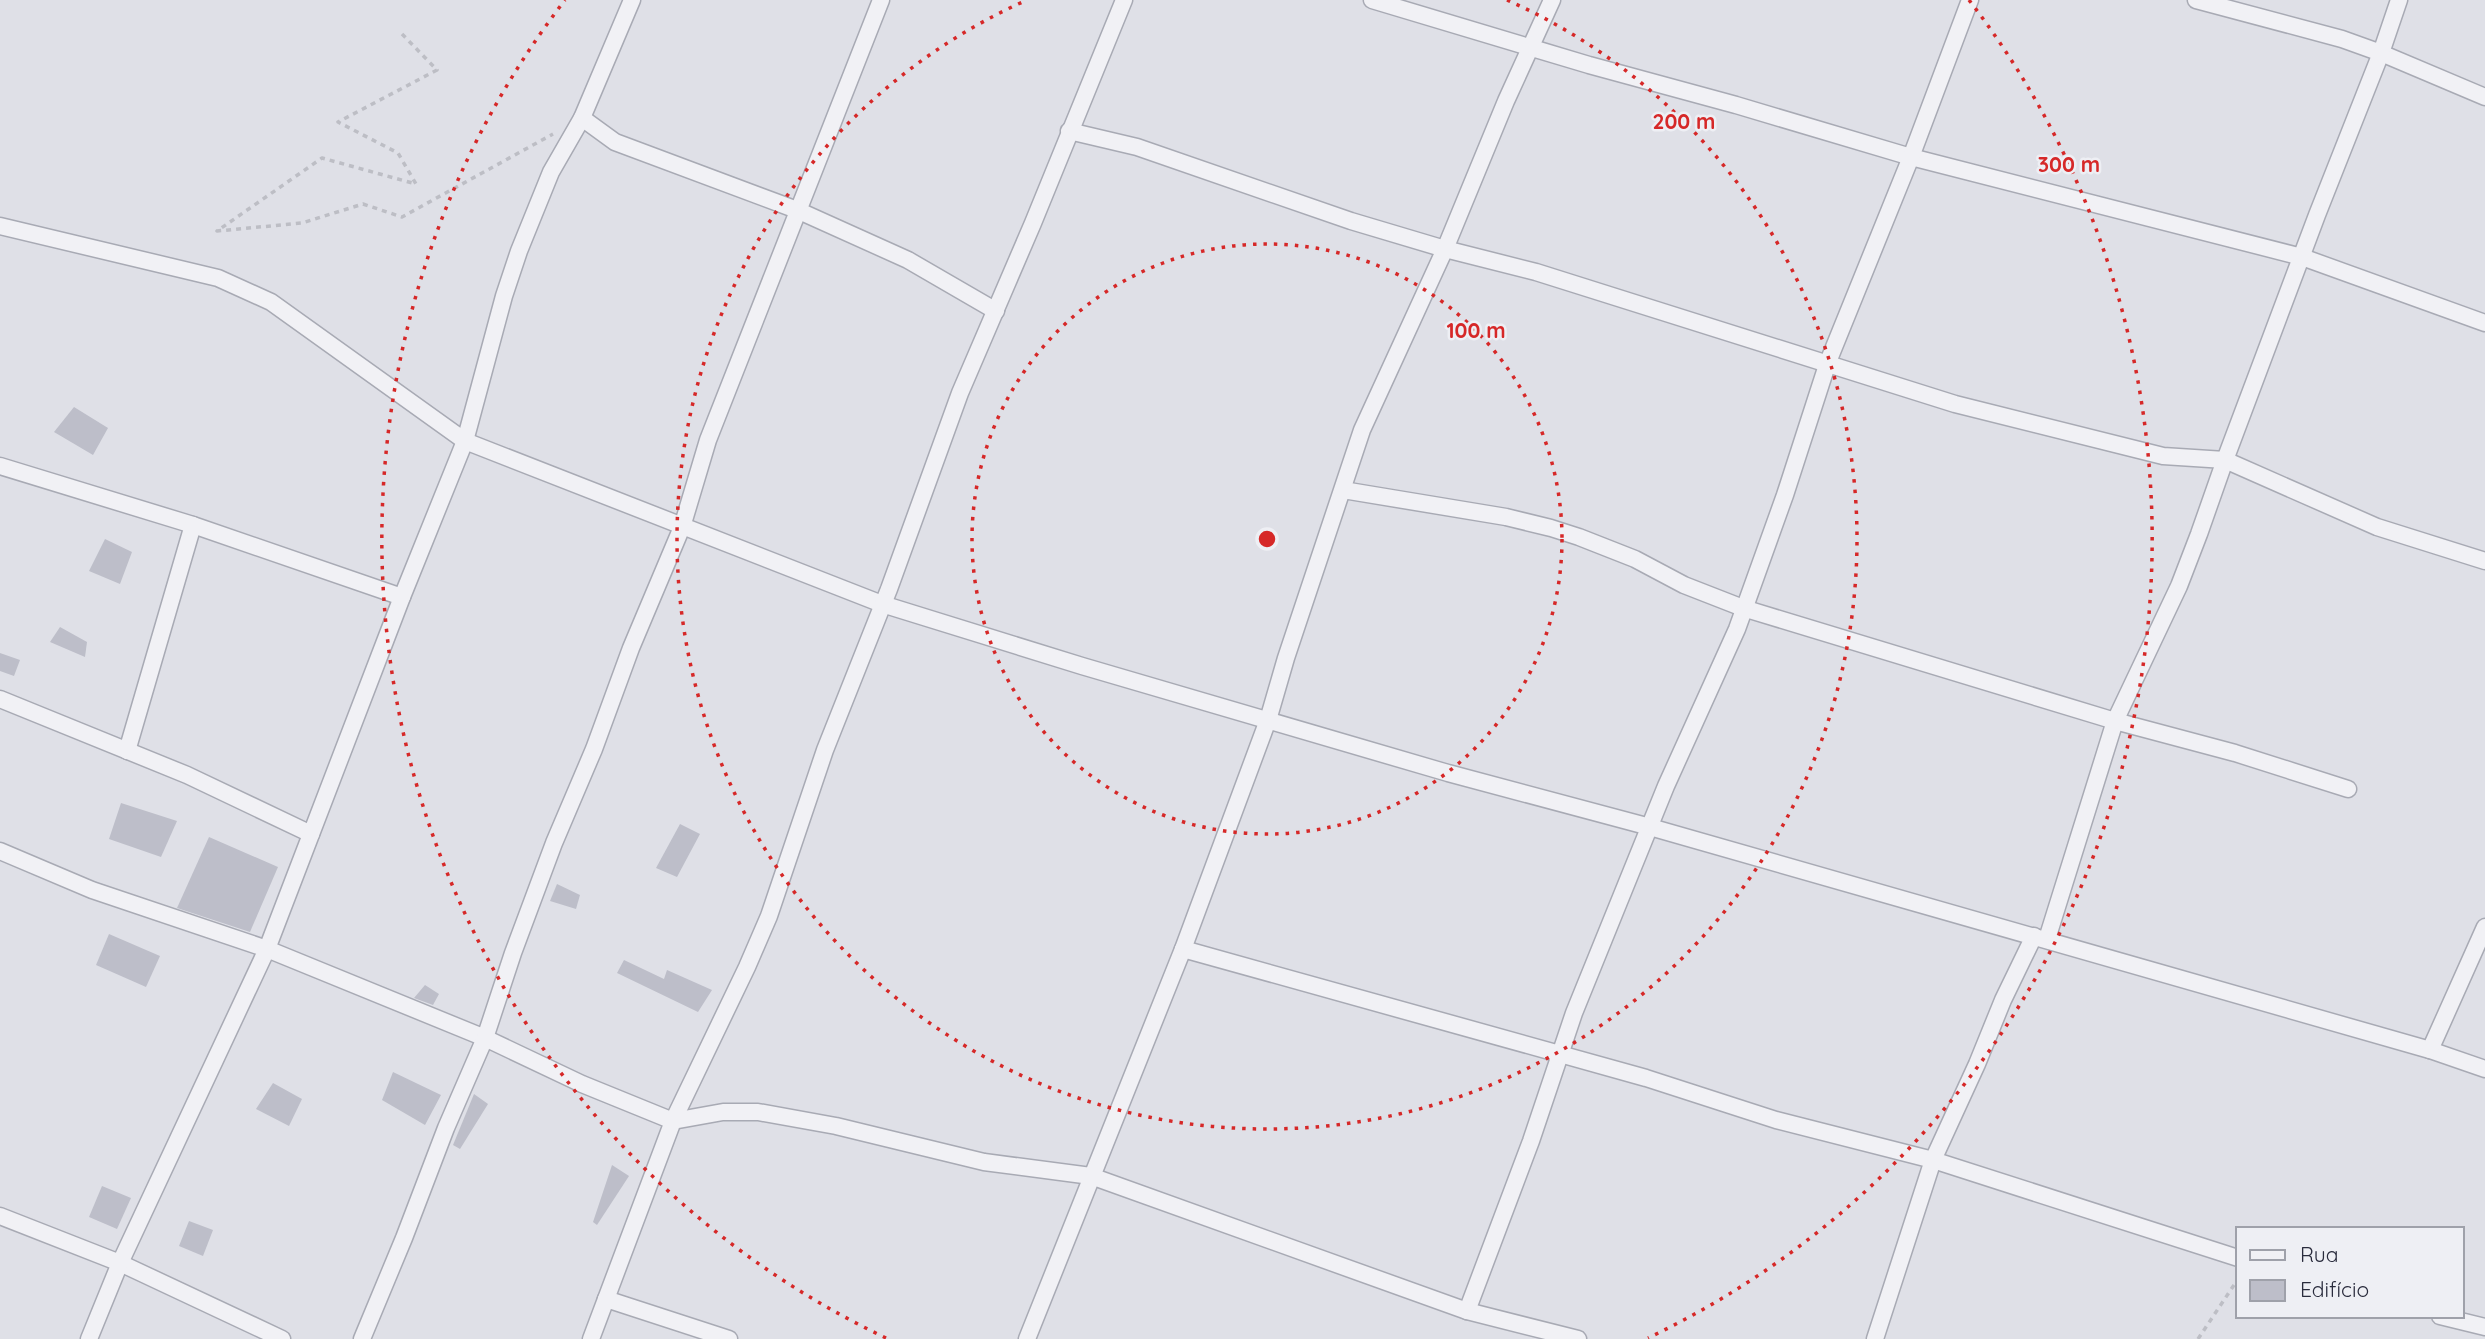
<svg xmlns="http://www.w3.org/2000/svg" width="2485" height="1339" viewBox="0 0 2485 1339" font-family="Quicksand,sans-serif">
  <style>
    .building { fill: #bdbec9 }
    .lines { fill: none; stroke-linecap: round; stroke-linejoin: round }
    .minor-casing { stroke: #a8aab4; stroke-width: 19 }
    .path { stroke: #bdbec5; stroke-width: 3.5; stroke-dasharray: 5 5; stroke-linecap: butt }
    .minor { stroke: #f1f1f5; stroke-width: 16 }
    .ring { fill: none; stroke: #d62828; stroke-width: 3.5; stroke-dasharray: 3.5 7 }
    .centre { fill: #d62828; stroke: #eeeff4; stroke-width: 3.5 }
    .ring-label { font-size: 21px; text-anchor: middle; font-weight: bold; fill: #d62828; stroke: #eeeff4; stroke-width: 5; stroke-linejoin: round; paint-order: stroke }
  </style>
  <rect width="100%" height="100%" fill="#dfe0e7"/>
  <!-- building -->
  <g class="building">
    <polygon points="74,407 108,428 93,455 54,432"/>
    <polygon points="105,539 132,552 120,584 89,571"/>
    <polygon points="60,627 87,642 85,657 50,642"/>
    <polygon points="0,653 20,660 14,676 0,671"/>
    <polygon points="121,803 177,821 161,857 109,839"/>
    <polygon points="680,824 700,834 677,877 656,868"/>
    <polygon points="209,837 278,867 250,932 177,908"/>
    <polygon points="557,884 580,895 576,909 550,901"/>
    <polygon points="109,934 160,956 146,987 96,965"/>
    <polygon points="624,960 664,979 667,970 712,990 698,1012 617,973"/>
    <polygon points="425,985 439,994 433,1005 414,998"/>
    <polygon points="393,1072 441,1095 425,1125 382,1100"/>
    <polygon points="273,1083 302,1099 289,1126 256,1109"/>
    <polygon points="474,1094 488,1104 460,1149 453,1145"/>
    <polygon points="612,1165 629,1176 597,1225 593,1222"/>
    <polygon points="102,1186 131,1198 117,1229 89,1217"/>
    <polygon points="189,1221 213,1230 203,1256 179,1246"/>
  </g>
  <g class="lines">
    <!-- minor casing -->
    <g class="minor-casing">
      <g id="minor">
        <polyline points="1372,0 1589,65 1736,105 1911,157 2302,257 2485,323"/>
        <polyline points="2196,0 2342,39 2381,53 2485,97"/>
        <polyline points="582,118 615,142 797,210 908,260 996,311"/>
        <polyline points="1069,131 1137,147 1351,221 1445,249 1536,272 1955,404 2163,456 2225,460 2377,527 2485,561"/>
        <polyline points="0,226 218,278 271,302 465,441 882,604 1082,666 1448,773 1650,827 2430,1050 2485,1069"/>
        <polyline points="0,466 193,525 402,597"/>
        <polyline points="1343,490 1506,517 1551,528 1579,537 1635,559 1684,585 1743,608 2115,721 2235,753 2348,789"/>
        <polyline points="0,699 187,775 311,834"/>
        <polyline points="127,751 193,525"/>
        <polyline points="0,851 92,890 267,949 485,1038 582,1084 673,1121 723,1112 758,1112 836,1126 984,1162 1091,1176 1467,1311 1578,1339"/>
        <polyline points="2047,939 2115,721 2179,586 2199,534 2225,460 2317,215 2381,53 2399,0"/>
        <polyline points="1183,949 1646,1078 1776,1120 1933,1160 2238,1258"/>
        <polyline points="2430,1050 2485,927"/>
        <polyline points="0,1216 120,1263 282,1339"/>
        <polyline points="606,1299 729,1339"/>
        <polyline points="1467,1311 1531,1141 1574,1013 1666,786 1737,629 1785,495 1828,362 1911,157 1970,0"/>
        <polyline points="2440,1316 2485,1327"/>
        <polyline points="89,1339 120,1263 267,949 402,597 465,441 504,296 519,251 551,172 582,118 632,0"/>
        <polyline points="362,1339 404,1238 446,1128 485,1038 513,953 554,843 594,749 631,648 682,527 708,440 881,0"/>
        <polyline points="591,1339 673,1121 747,967 769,916 825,750 889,589 960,393 1033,223 1124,0"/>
        <polyline points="1027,1339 1183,949 1268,720 1286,658 1362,430 1445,249 1506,101 1552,0"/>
        <polyline points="1875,1339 1933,1160 1977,1064 2003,1000 2034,936"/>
      </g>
    </g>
    <!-- path -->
    <g class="path">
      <polyline points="402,34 437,70 338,122 398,153 416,184 322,158 217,231 302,223 363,204 402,217 553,134"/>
      <polyline points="2198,1339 2238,1279"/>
    </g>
    <!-- minor -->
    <use href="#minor" class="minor"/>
  </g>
  <!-- distance rings -->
  <g class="ring">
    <circle cx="1267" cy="539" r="295"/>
    <path d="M1507 0A590 590 0 1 1 1027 0"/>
    <path d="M886 1338A885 885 0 0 1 565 0M1969 0A885 885 0 0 1 1648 1338"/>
  </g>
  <circle cx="1267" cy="539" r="10" class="centre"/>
  <g class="ring-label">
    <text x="1684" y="129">200 m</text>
    <text x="2069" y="172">300 m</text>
    <text x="1476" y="338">100 m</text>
  </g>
  <!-- legend -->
  <rect x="2236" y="1227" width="228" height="91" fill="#eeeff4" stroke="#9fa1aa" stroke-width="2"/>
  <rect x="2250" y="1250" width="35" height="10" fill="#f1f1f5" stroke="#9fa1aa" stroke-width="2"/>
  <text x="2300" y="1262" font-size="21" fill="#292b3c">Rua</text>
  <rect x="2250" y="1280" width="35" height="21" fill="#bdbec9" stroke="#9fa1aa" stroke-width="2"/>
  <text x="2300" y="1297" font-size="21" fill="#292b3c">Edifício</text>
</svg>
